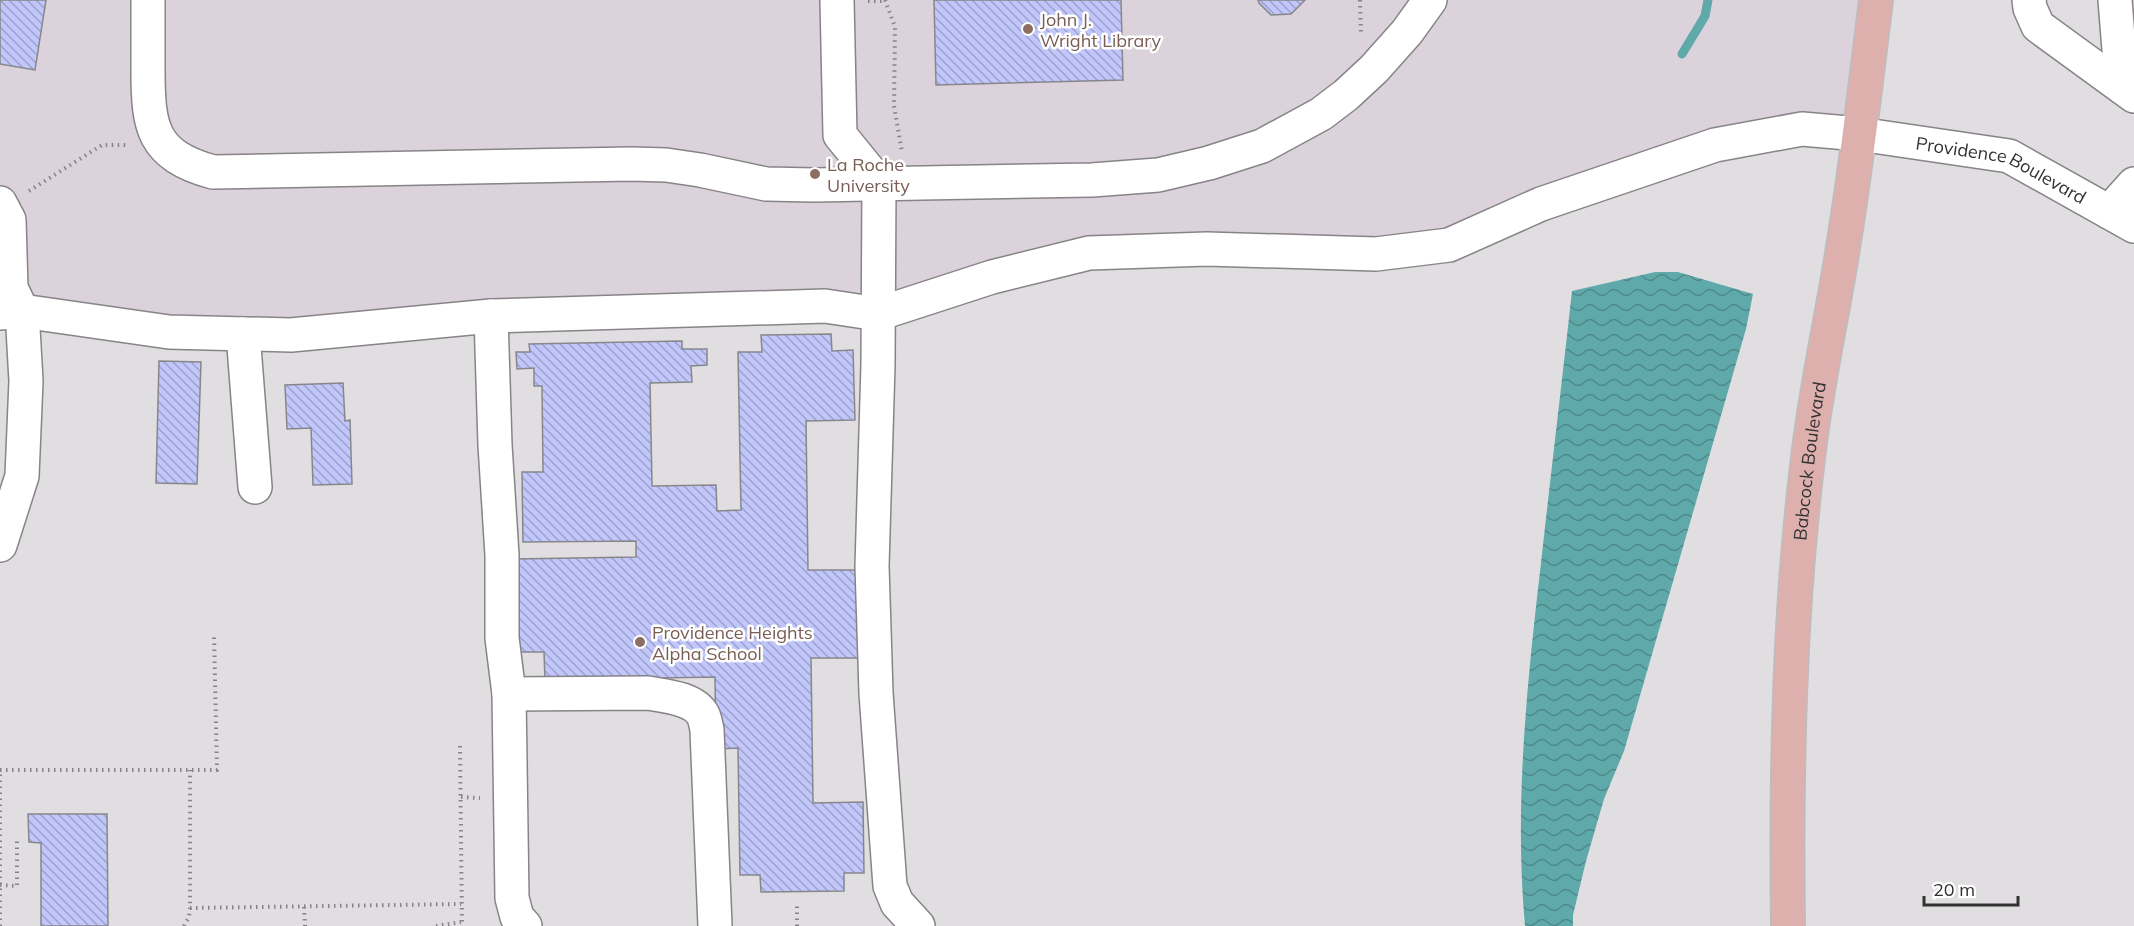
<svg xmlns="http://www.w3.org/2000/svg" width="2134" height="926" viewBox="0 0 2134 926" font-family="Mulish,sans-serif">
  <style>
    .built { fill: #dbd2db }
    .water { fill: url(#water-waves) }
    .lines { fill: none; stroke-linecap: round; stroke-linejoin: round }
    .stream { stroke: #5fa9aa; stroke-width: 9 }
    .building { fill: url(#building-back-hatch); stroke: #87878b; stroke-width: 1.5 }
    .minor-casing { stroke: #878487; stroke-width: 36 }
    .major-casing { stroke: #bebdbe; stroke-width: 36 }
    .path { stroke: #858385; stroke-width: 4; stroke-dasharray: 1.5 4.5; stroke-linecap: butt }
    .minor { stroke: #fff; stroke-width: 33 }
    .major { stroke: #ddb0ad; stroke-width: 33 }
    .education-dot { fill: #8d6e63; stroke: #fff; stroke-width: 2 }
    .labels { text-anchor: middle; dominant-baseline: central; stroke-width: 5; stroke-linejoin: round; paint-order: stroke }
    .education-label { font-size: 18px; fill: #785e54; stroke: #fff; text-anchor: start }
    .street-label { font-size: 18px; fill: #333233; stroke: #fff }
  </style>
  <defs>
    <pattern id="water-waves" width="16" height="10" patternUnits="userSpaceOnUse" patternTransform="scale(1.5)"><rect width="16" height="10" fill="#5fa9aa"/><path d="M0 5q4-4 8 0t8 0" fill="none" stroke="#4f8a8b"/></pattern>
    <pattern id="building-back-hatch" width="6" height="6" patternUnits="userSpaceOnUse" patternTransform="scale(1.5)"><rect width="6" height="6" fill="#c1c6fb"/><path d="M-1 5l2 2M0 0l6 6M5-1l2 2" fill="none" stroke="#9da1cc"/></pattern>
  </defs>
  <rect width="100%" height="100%" fill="#e1dee1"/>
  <!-- built -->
  <polygon class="built" points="0,0 1876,0 1859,134 1802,129 1449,245 1089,253 878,314 291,335 22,311 0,203"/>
  <!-- water -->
  <path class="water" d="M1655 272H1678L1753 294 1746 329 1624 751 1604 799 1586 861 1573 915V926H1525C1514 805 1527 683 1541 563 1551 472 1562 382 1572 291Z"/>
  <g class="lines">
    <!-- stream -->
    <polyline class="stream" points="1682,54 1705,16 1708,0"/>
  </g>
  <!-- building -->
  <g class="building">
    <polygon points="0,0 46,0 35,70 0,64"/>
    <polygon points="934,0 1121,0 1123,80 936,85"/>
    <polygon points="1258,0 1305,0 1291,14 1271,15 1259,3"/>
    <polygon points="831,334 832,351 853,350 855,420 806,421 808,570 863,570 864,658 811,658 813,803 863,802 864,873 844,873 844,891 761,892 760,875 740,875 738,748 716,749 715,677 545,680 544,652 515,652 514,559 636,557 636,541 523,542 522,472 543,472 542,386 534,386 534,368 517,369 516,352 530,352 529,344 682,341 682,349 707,349 707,365 691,366 692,382 650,383 652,486 716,485 717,511 741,510 738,352 762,352 761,335"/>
    <polygon points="159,361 201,362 197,484 156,483"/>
    <polygon points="343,383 345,421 350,420 352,484 313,485 311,428 287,429 285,385"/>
    <polygon points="28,814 107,814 108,926 41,926 41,843 29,842"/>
  </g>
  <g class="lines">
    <!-- minor casing -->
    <g class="minor-casing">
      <g id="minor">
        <path d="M148 0C148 23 148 47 148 70 148 128 152 155 213 172L631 164 666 165 700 170 766 184 814 185 1092 180 1158 175 1209 163 1262 146 1321 114 1346 95 1374 69 1407 32 1430 0"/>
        <polyline points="837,0 840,135 879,183 878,365 872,566 876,693 890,886 897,903 918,926"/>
        <polyline points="2029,0 2030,8 2038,26 2134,96"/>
        <polyline points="2115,0 2122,87"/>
        <polyline points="0,203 9,220 11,288 22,311 26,381 22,476 0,545"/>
        <polyline points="2109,212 2134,184"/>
        <path id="s1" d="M0 313 22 311 169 332 291 335 491 316 825 306 878 314 992 277 1089 253 1207 249 1376 254 1449 245 1541 204 1715 145 1802 129 1859 134 2009 156 2134 226"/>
        <polyline points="491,316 495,445 502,555 502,638 509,694 512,898 517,917 525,926"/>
        <polyline points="243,334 255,487"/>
        <path d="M509 694 648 693C665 696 694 698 703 715 705 719 706 725 707 730L715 926"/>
      </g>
    </g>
    <!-- major casing -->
    <g class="major-casing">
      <g id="major">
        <path id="s2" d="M1788 926C1786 770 1789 613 1808 458 1816 386 1833 314 1844 241 1857 161 1866 81 1876 0"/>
      </g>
    </g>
    <!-- path -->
    <g class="path">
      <polyline points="885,0 895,27 894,106 902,152"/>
      <polyline points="1360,0 1361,35"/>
      <polyline points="868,1 885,1"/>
      <polyline points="29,191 102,145 126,145"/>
      <polyline points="460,746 462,926"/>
      <polyline points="461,797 480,798"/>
      <polyline points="0,885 17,886 17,838"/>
      <polyline points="304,907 305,926"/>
      <polyline points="190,908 461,904"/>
      <polyline points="0,926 0,770 217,770 214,633"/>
      <polyline points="184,926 189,917 190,908 190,770"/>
      <polyline points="436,926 461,922"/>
      <polyline points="797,926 797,906"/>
    </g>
    <!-- minor -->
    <use href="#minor" class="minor"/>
    <!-- major -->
    <use href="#major" class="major"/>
  </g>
  <!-- markers -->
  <g class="education-dot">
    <circle cx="1028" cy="29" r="6"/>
    <circle cx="815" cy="174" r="6"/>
    <circle cx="640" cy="642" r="6"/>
  </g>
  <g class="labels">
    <!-- education labels -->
    <g class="education-label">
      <text x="1040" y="19">John J.<tspan x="1040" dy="21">Wright Library</tspan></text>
      <text x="827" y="164">La Roche<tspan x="827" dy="21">University</tspan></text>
      <text x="652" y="632">Providence Heights<tspan x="652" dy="21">Alpha School</tspan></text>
    </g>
    <!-- street labels -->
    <g class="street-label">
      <text stroke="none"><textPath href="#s1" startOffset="2040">Providence Boulevard</textPath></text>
      <text stroke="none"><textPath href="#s2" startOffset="466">Babcock Boulevard</textPath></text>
    </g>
  </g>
  <!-- scale -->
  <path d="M1924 896v9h94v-9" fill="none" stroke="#333233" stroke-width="3"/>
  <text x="1933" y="896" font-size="18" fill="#333233" stroke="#ffffff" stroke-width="4.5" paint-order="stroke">20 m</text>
</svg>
